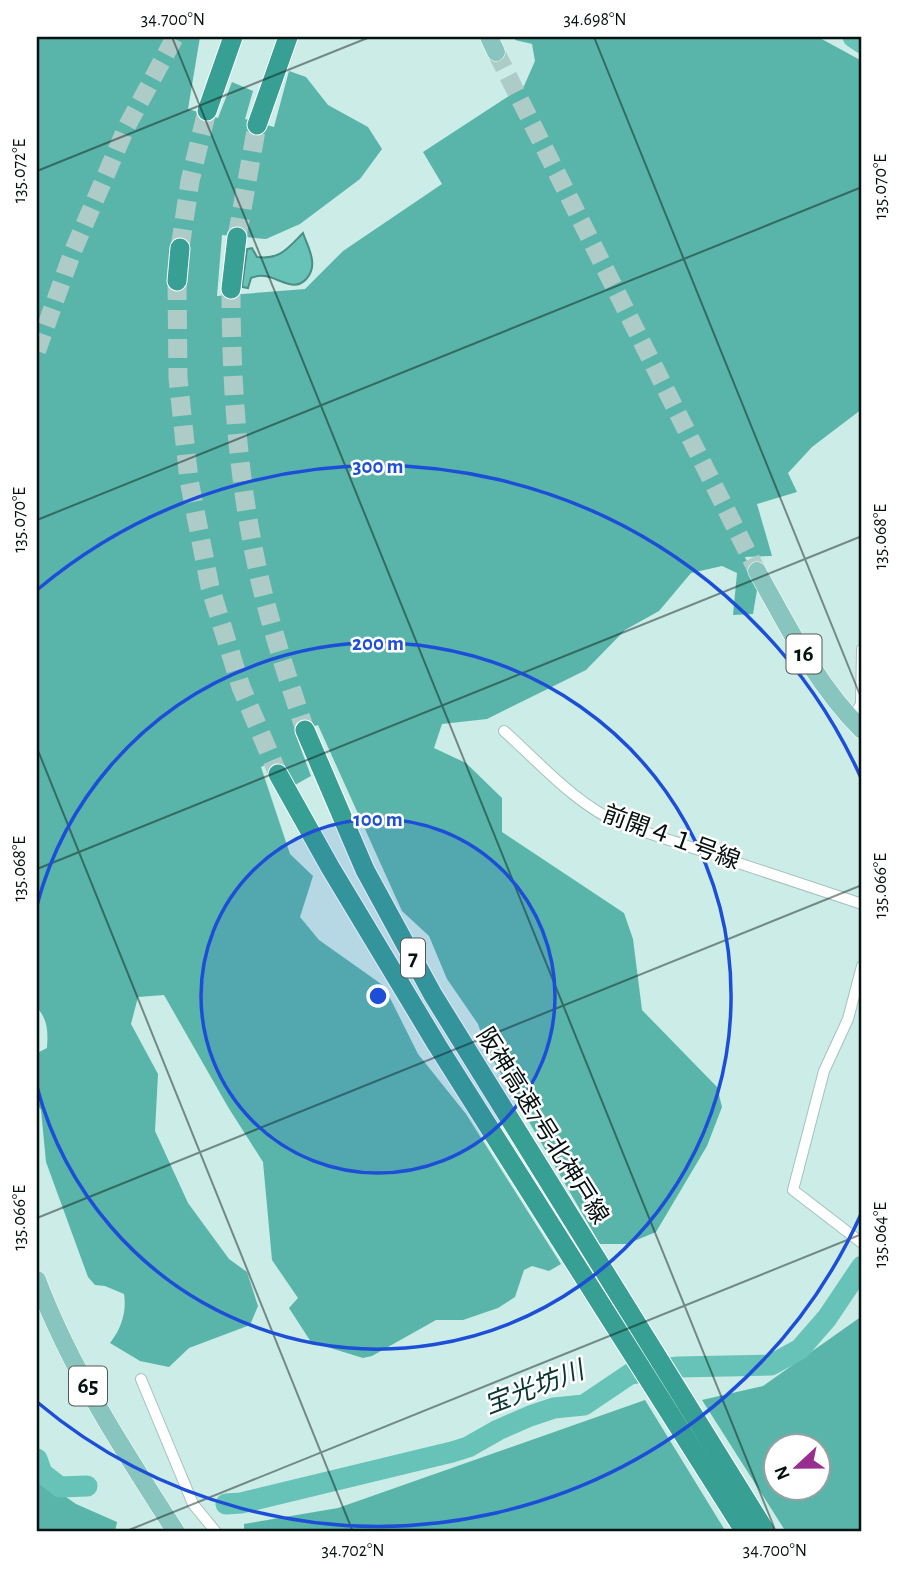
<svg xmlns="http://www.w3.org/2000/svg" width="899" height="1569" viewBox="0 0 899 1569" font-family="'Alegreya Sans','Noto Sans JP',sans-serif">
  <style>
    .forest { fill: #59b5a9; fill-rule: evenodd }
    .water { fill: #67c3b7; stroke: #4a8e85; stroke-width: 2 }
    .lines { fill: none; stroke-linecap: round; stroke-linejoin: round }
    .river { stroke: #67c3b7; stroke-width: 21 }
    .primary-tunnel { stroke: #adcbc7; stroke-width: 18; stroke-dasharray: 18 9; stroke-linecap: butt }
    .highway-tunnel { stroke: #adcbc7; stroke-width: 19; stroke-dasharray: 19 10; stroke-linecap: butt }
    .street-casing { stroke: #a3c3bd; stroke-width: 12 }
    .primary-casing { stroke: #fff; stroke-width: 19 }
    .highway-casing { stroke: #fff; stroke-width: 21 }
    .street { stroke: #fff; stroke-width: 10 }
    .primary { stroke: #87c5be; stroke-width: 18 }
    .highway { stroke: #379f93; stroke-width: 19 }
    .ticks { fill: none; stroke: #061210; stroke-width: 2; stroke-opacity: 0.45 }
    .ring { fill: none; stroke: #1d4ed8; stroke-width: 3.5 }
    .labels { text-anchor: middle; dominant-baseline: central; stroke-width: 5; stroke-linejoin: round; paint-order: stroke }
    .shield { fill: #fff; stroke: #515958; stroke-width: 2 }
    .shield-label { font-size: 23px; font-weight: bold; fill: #061210 }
    .street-label { font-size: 24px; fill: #061210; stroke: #fff }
    .water-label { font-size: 26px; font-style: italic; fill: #0b3732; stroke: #fff }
    .centre { fill: #1d4ed8; stroke: #fff; stroke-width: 3.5 }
    .ring-label { font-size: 21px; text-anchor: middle; font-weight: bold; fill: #1d4ed8; stroke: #fff; stroke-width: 5; stroke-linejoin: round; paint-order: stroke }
    .neatline { fill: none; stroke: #061210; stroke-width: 2.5 }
    .ticks-label { font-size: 18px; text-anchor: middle; fill: #061210 }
  </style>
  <rect width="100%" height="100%" fill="#cbece7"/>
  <!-- forest -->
  <g class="forest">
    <path d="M37 37H200L188 109 218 118 232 82 253 91 245 119 274 127 289 71 306 77 328 105 368 127 382 149 360 179 300 224 266 239 222 235 217 296 305 289 343 251 442 184 423 152 524 86 535 61 532 44 515 40 516 37H818L862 61V409L812 447 788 473 797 492 757 504 772 556 745 557 758 584 753 614 733 615 737 573 722 566 691 573 659 611 625 630 586 670 487 719 442 724 434 748 466 763 502 798V832L624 913 633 939 642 1010 717 1087 722 1107 707 1146 656 1232 627 1244H600L486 1048 478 1024 447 979 429 936 402 911 318 725 295 733 311 776 295 785 280 758 261 767 290 854 313 876 300 917 319 940 384 986 418 1054 466 1114 561 1264 549 1271 532 1266 524 1270 515 1297 498 1308 463 1320H436L372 1356 363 1358 311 1342 289 1308 298 1298 272 1260 263 1162 228 1107 164 995 138 997 131 1024 158 1074 155 1131 188 1203 229 1259 247 1272 258 1306 250 1325 189 1348 169 1367 140 1361 110 1343C121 1329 127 1312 124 1294L105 1286 95 1285 88 1277 46 1162 41 1110 37 1104V1053L47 1048C48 1032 48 1019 37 1008Z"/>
    <path d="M862 1316V1532H786L702 1400 763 1386ZM776 1446H818V1488H776Z"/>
    <polygon points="645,1400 726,1532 244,1532 244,1524 338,1508"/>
    <polygon points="37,1464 46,1483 76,1504 117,1522 115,1532 37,1532"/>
  </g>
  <!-- water -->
  <path class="water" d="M303 233C306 242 311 251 312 260 314 274 303 288 289 284 274 280 266 272 251 278L248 288 242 287 247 249 252 248 257 257C280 260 288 248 303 233Z"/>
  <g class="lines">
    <!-- river -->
    <g class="river">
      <polyline points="853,37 862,43"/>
      <polyline points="37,1459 42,1473 60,1487 87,1486"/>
      <polyline points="226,1504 241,1503 452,1452 468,1447 498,1430 530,1416 554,1408 584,1405 630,1374 678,1367 771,1365 800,1349 827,1318 862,1266"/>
    </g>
    <!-- primary-tunnel -->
    <g class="primary-tunnel">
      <polyline points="496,52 757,571"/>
      <polyline points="37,351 73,251 127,126 175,37"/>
    </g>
    <!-- highway-tunnel -->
    <g class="highway-tunnel">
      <polyline points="237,237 257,125"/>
      <polyline points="180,248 190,181 207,111"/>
      <polyline points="177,281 178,378 189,480 210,587 241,687 278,774"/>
      <path d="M231 289C231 386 238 482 259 576 271 628 288 679 305 730"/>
    </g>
    <!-- street casing -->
    <g class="street-casing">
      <g id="street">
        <polyline points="852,719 861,704 862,649"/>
        <path d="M504 731C541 764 575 804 621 824L862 904"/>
        <polyline points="862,966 848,1019 824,1071 793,1190 862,1243"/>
        <polyline points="141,1379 193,1504 216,1532"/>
      </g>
    </g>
    <!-- primary casing -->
    <g class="primary-casing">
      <g id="primary">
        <polyline points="489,37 496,52"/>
        <path d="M757 571C788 627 816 684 862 730"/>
        <path d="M37 1280C70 1368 125 1453 176 1532"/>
      </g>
    </g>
    <!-- highway casing -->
    <g class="highway-casing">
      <g id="highway">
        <polyline points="207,111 233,37"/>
        <polyline points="257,125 288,37"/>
        <polyline points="177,281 180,248"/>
        <polyline points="231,289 237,237"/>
        <polyline points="305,730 365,870 433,995 766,1532"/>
        <polyline points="278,774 330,867 437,1045 745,1532"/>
      </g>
    </g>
    <!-- street -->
    <use href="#street" class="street"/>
    <!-- primary -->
    <use href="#primary" class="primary"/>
    <!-- highway -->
    <use href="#highway" class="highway"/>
  </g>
  <!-- ticks -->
  <path class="ticks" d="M172 37 776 1532M594 37 862 700M37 171 370 37M37 520 862 187M37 748 353 1532M37 869 862 536M37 1218 862 885M124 1532 862 1234"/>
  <!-- distance rings -->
  <circle cx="378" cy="996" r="177" fill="#1d4ed8" fill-opacity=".12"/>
  <g class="ring">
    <circle cx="378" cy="996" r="177"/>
    <path d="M37 905A353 353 0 1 1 37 1087"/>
    <path d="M862 1212A530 530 0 0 1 37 1402M37 590A530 530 0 0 1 862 780"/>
  </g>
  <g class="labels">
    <!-- shield labels -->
    <g class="shield">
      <rect x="786.5" y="634.5" width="35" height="39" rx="5"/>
      <rect x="401" y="938.5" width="24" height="39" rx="5"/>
      <rect x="69" y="1366.5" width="38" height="39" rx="5"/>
    </g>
    <g class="shield-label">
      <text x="804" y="654">16</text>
      <text x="413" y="958">7</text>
      <text x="88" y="1386">65</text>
    </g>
    <!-- street labels -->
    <g class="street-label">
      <text transform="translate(671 838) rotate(20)">前開４１号線</text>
      <text transform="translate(542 1126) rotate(58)">阪神高速7号北神戸線</text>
    </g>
    <!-- water labels -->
    <g class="water-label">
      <text transform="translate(534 1388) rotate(-21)">宝光坊川</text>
    </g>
  </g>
  <circle cx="378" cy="996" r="10" class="centre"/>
  <g class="ring-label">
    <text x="378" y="473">300 m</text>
    <text x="378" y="650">200 m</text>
    <text x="378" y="826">100 m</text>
  </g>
  <!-- border -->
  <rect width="899" height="1569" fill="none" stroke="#ffffff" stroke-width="77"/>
  <!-- north arrow -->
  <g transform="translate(797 1467) rotate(248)"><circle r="33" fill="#ffffff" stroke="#9ba09f" stroke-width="2"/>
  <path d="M0-5L12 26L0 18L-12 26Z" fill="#982e90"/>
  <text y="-10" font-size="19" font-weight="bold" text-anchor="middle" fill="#061210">N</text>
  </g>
  <rect x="38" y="38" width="822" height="1492" class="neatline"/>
  <g class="ticks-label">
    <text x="173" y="25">34.700°N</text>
    <text x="595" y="25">34.698°N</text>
    <text transform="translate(19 171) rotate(-90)" y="6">135.072°E</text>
    <text transform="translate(880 187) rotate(-90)" y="6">135.070°E</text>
    <text transform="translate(19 520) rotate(-90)" y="6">135.070°E</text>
    <text transform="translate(880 537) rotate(-90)" y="6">135.068°E</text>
    <text transform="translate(19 869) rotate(-90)" y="6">135.068°E</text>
    <text transform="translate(880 886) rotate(-90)" y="6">135.066°E</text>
    <text transform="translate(19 1218) rotate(-90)" y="6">135.066°E</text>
    <text transform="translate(880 1235) rotate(-90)" y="6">135.064°E</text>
    <text x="353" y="1556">34.702°N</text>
    <text x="775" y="1556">34.700°N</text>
  </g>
</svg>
